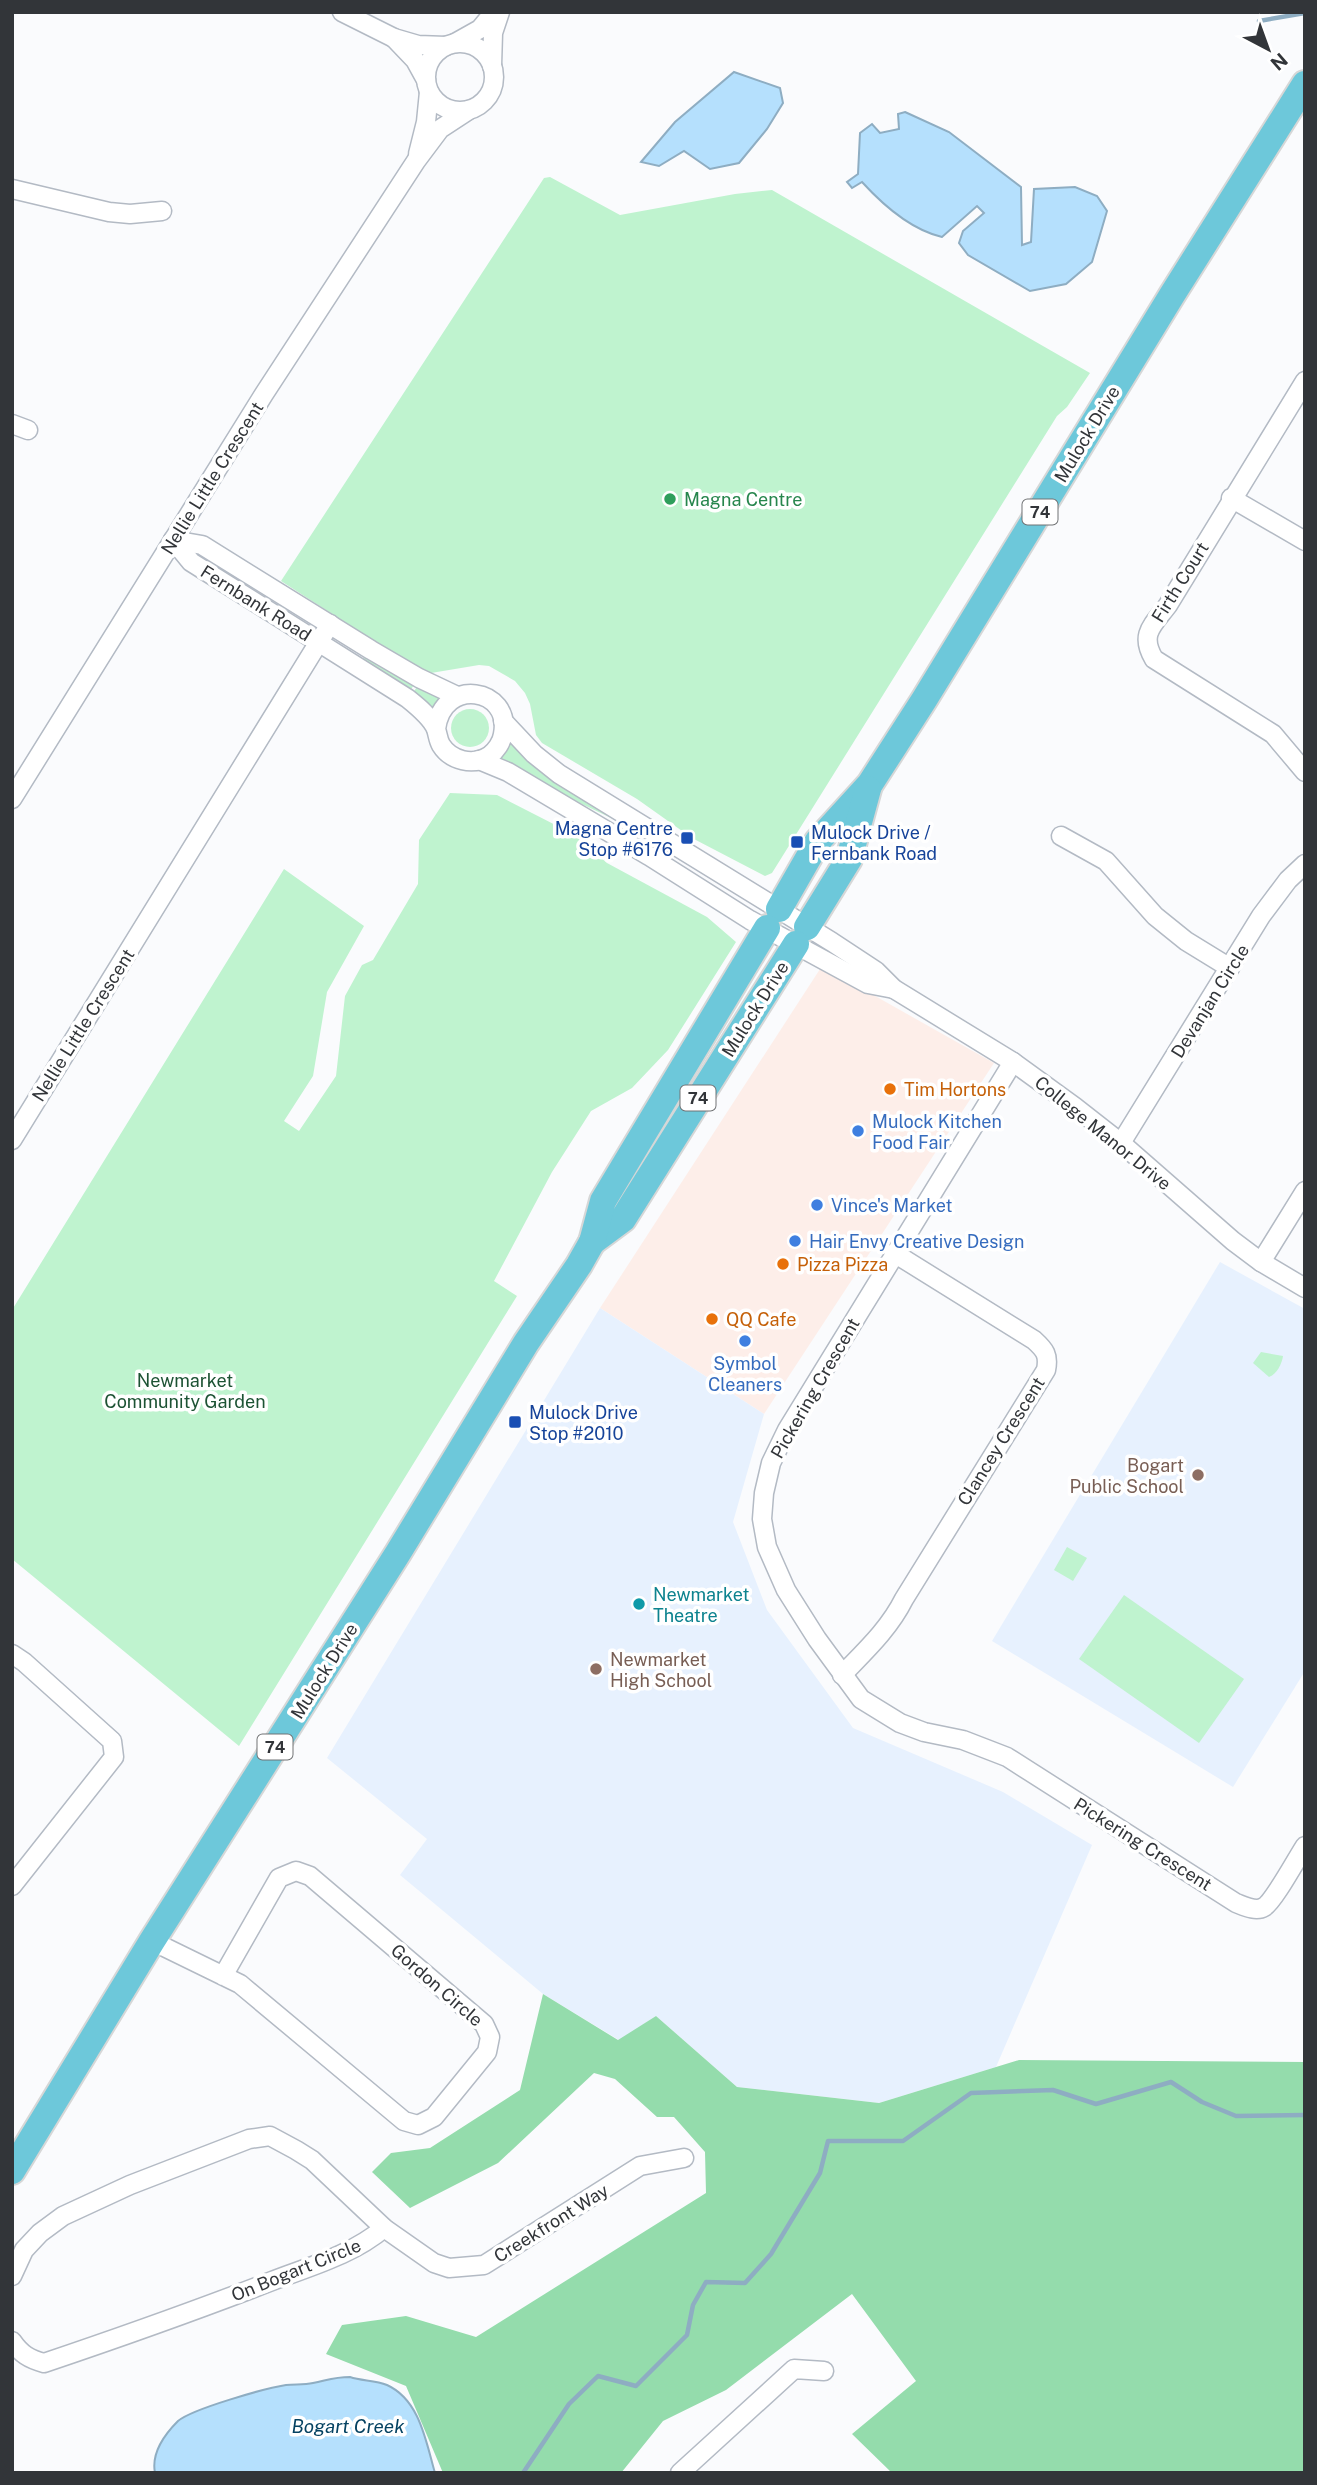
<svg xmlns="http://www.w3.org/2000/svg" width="1317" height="2485" viewBox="0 0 1317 2485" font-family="'Public Sans',sans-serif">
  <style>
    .commercial { fill: #fdeee9 }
    .built { fill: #e7f1fe }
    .green { fill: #bff3cf }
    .forest { fill: #94dcac }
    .water { fill: #b5e0fd; stroke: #8eadc2; stroke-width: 2 }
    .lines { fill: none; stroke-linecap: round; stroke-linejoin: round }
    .stream { stroke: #8eadc2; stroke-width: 4.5 }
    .minor-casing { stroke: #b3bac4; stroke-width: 21 }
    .primary-casing { stroke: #d6d7d7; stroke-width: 30 }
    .minor { stroke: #fff; stroke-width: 18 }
    .primary { stroke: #6dc8da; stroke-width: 26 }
    .leisure-dot { fill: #2e9e5b; stroke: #fff; stroke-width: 2.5 }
    .transit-dot { fill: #1a4fb4; stroke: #fff; stroke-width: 2.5 }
    .food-dot { fill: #e8710a; stroke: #fff; stroke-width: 2.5 }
    .shop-dot { fill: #3f7fe0; stroke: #fff; stroke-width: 2.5 }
    .education-dot { fill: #8d6e63; stroke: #fff; stroke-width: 2.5 }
    .culture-dot { fill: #0f9aa8; stroke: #fff; stroke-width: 2.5 }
    .labels { text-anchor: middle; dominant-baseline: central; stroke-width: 7; stroke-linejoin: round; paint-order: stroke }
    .shield { fill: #fff; stroke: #707274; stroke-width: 2 }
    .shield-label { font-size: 16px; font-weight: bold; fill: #323539 }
    .street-label { font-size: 18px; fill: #323539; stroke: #fff }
    .leisure-label { font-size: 18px; fill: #27864d; stroke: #fff; text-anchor: start }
    .transit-label { font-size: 18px; fill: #164399; stroke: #fff; text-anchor: start }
    .food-label { font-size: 18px; fill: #c56008; stroke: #fff; text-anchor: start }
    .shop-label { font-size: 18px; fill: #366cbe; stroke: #fff; text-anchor: start }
    .park-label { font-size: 18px; fill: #1d5334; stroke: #fff }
    .education-label { font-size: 18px; fill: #785e54; stroke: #fff; text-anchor: end }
    .culture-label { font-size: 18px; fill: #0d838f; stroke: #fff; text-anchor: start }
    .water-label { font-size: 19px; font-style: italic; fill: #054261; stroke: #fff }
  </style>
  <rect width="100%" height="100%" fill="#fafbfd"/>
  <!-- commercial -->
  <polygon class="commercial" points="822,966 994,1063 764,1414 600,1308"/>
  <!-- built -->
  <g class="built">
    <polygon points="1220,1262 1305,1309 1305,1671 1233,1787 992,1641"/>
    <polygon points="600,1308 764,1414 733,1522 767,1610 853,1728 1003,1792 1092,1845 996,2067 879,2103 737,2087 656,2016 619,2040 543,1994 400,1875 427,1839 327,1758"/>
  </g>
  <!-- green -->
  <g class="green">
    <polygon points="550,177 620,215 735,194 772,190 1090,373 1067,407 1057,416 772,873 765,876 692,838 637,799 542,743 536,735 530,704 525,693 515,681 489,666 479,665 425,674 281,581 544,178"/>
    <polygon points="364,658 386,666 415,683 410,691 361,659"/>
    <polygon points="418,685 441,697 431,712 413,693"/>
    <circle cx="470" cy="728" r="19"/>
    <polygon points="509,740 630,827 542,785 498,761"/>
    <polygon points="450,793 497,795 575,835 607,863 707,917 736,942 668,1050 632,1088 591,1111 552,1172 494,1281 517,1296 239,1746 12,1559 12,1310 284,869 364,926 327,992 313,1076 284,1121 299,1131 336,1076 345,996 362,965 373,960 418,884 419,840"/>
    <path d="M1261 1352 1283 1356C1282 1364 1276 1375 1269 1377L1253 1363Z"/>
    <polygon points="1067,1547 1087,1558 1073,1581 1054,1570"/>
    <polygon points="1124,1595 1244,1679 1199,1743 1079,1659"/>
  </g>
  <!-- forest -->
  <polygon class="forest" points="543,1994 618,2040 656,2016 737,2087 879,2103 1019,2060 1305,2062 1305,2473 892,2473 852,2434 916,2381 852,2294 726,2390 663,2421 621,2473 443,2473 406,2386 326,2354 342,2325 406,2316 476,2337 706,2193 705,2152 674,2117 657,2117 615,2079 594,2073 498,2163 410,2208 372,2172 391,2153 430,2148 520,2090"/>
  <!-- water -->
  <g class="water">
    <polygon points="734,72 780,88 783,103 767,129 739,163 710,169 684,151 659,166 641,162 675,122"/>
    <path d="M905 112 949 132 1021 187 1022 245 1031 242 1034 189 1075 187 1097 196 1107 211 1092 262 1066 284 1030 291 968 255 959 243 963 231 984 213 977 206 942 237C912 230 883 205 862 182L852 188 847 182 858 174 860 133 872 124 880 133 899 129 898 114Z"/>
    <path d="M350 2377C362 2381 375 2380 387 2385 420 2400 426 2442 435 2473H155C151 2453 164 2435 178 2421 192 2409 266 2388 286 2385 295 2384 304 2385 313 2383 328 2380 334 2377 350 2377Z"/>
  </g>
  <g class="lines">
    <!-- stream -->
    <g class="stream">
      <polyline points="1259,21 1305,13"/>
      <polyline points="523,2473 569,2404 598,2376 636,2386 687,2335 693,2305 706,2282 745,2283 771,2254 820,2173 828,2141 903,2141 971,2093 1053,2090 1096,2104 1171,2082 1202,2102 1236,2116 1305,2115"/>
    </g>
    <!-- minor casing -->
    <g class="minor-casing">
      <g id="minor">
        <polyline points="342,12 394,38 418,45 446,46"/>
        <polyline points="394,38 415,60 426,80"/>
        <circle cx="460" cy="77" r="34"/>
        <polyline points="455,43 480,29 494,12"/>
        <polyline points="492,66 493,33 500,12"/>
        <polyline points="418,154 426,122 429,92"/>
        <polyline points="12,189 109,212 130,214 162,211"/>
        <path d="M1305 381 1168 605C1153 625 1139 634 1154 659L1273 734 1305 772"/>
        <polyline points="12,424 28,430"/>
        <polyline points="1231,498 1305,541"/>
        <path d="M173 540 191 562 407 698C417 706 431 717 436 729 438 735 438 740 441 745 451 761 473 766 489 756 496 751 502 742 503 734 512 688 443 676 436 729"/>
        <polyline points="173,540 202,545 371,650 419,678 457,696"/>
        <polyline points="503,721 534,754 559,774 832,942 876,971 894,989 1013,1062 1075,1107 1121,1143 1233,1241 1261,1262 1305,1288"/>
        <polyline points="479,760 508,772 649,856 750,920 868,984 894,989"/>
        <polyline points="12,799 264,394 416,161 440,129 469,110"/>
        <polyline points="1061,836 1106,861 1155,916 1186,941 1230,968"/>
        <path d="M1013 1062 787 1430 771 1463 764 1493 762 1519 767 1547 786 1590 817 1639 861 1699 900 1723 924 1732 963 1740 1007 1757 1236 1903C1244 1906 1256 1912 1264 1907 1274 1901 1297 1858 1305 1846"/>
        <polyline points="12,1140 330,624"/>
        <polyline points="1121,1143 1261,916 1288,880 1305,864"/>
        <polyline points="1261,1262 1305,1191"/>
        <polyline points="12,1654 24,1662 112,1741 114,1757 12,1886"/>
        <path d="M842 1675C865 1651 889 1629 904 1599L1046 1370C1049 1355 1045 1350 1034 1340L894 1253"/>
        <polyline points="152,1941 240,1984 404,2121 418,2125 434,2117 487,2052 490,2037 484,2024 310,1876 296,1871 279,1878 223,1976"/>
        <polyline points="12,2276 24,2250 40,2233 63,2216 130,2185 249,2139 270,2136 296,2150 312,2160 384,2228 434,2263 449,2268 484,2265 640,2166 684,2158"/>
        <path d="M12 2341C21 2354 29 2359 44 2363 121 2337 197 2310 272 2281 311 2266 352 2255 384 2228"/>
        <polyline points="680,2473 794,2369 824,2371"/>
      </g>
    </g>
    <!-- primary casing -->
    <g class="primary-casing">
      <g id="primary">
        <polyline points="779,909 818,841 870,784 924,700 1172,295 1305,84"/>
        <polyline points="807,927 849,859 868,789"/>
        <polyline points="592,1242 623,1219 796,944"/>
        <polyline points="12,2171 152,1941 398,1553 526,1343 579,1265 592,1242 603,1201 767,928"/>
      </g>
    </g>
    <!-- minor -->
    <use href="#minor" class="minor"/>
    <!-- primary -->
    <use href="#primary" class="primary"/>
  </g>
  <!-- markers -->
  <circle class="leisure-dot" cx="670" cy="499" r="7"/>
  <g class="transit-dot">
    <rect x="680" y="831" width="14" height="14" rx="3.5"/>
    <rect x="790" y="835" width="14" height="14" rx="3.5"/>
    <rect x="508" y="1415" width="14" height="14" rx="3.5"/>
  </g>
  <g class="food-dot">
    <circle cx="890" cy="1089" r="7"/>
    <circle cx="783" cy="1264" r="7"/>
    <circle cx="712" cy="1319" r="7"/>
  </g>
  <g class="shop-dot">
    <circle cx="858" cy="1131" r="7"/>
    <circle cx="817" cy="1205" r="7"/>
    <circle cx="795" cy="1241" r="7"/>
    <circle cx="745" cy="1341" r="7"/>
  </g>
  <g class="education-dot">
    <circle cx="1198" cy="1475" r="7"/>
    <circle cx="596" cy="1669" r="7"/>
  </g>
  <circle class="culture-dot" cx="639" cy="1604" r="7"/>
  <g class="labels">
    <!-- shield labels -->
    <g class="shield">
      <rect x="1022.5" y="499.5" width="35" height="25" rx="5"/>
      <rect x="680.5" y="1085.5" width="35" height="25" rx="5"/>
      <rect x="257.5" y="1734.5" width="35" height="25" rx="5"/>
    </g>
    <g class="shield-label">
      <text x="1040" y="512">74</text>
      <text x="698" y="1098">74</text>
      <text x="275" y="1747">74</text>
    </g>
    <!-- street labels -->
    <g class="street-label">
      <text transform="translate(1087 434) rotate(-59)">Mulock Drive</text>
      <text transform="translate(212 478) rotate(-58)">Nellie Little Crescent</text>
      <text transform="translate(1180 582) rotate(-58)">Firth Court</text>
      <text transform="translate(256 603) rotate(32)">Fernbank Road</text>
      <text transform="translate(1210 1001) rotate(-58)">Devanjan Circle</text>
      <text transform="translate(755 1009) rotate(-58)">Mulock Drive</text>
      <text transform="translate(83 1025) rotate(-58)">Nellie Little Crescent</text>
      <text transform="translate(1103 1133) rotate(39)">College Manor Drive</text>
      <text transform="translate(815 1388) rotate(-60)">Pickering Crescent</text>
      <text transform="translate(1001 1441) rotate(-58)">Clancey Crescent</text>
      <text transform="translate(324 1671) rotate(-58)">Mulock Drive</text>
      <text transform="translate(1143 1844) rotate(32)">Pickering Crescent</text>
      <text transform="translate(437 1985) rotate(41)">Gordon Circle</text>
      <text transform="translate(551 2223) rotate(-32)">Creekfront Way</text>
      <text transform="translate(296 2270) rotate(-22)">On Bogart Circle</text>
    </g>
    <!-- leisure labels -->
    <g class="leisure-label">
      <text x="684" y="499">Magna Centre</text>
    </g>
    <!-- transit labels -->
    <g class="transit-label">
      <text x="673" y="828" text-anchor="end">Magna Centre<tspan x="673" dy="21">Stop #6176</tspan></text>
      <text x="811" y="832">Mulock Drive /<tspan x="811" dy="21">Fernbank Road</tspan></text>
      <text x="529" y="1412">Mulock Drive<tspan x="529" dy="21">Stop #2010</tspan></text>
    </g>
    <!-- food labels -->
    <g class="food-label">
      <text x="904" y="1089">Tim Hortons</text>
      <text x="797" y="1264">Pizza Pizza</text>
      <text x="726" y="1319">QQ Cafe</text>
    </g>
    <!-- shop labels -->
    <g class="shop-label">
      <text x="872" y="1121">Mulock Kitchen<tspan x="872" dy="21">Food Fair</tspan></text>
      <text x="831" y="1205">Vince's Market</text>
      <text x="809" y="1241">Hair Envy Creative Design</text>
      <text x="745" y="1363" text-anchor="middle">Symbol<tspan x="745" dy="21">Cleaners</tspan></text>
    </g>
    <!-- park labels -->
    <g class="park-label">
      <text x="185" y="1380">Newmarket<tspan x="185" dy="21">Community Garden</tspan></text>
    </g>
    <!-- education labels -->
    <g class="education-label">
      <text x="1184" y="1465">Bogart<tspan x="1184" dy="21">Public School</tspan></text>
      <text x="610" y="1659" text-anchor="start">Newmarket<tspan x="610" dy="21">High School</tspan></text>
    </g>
    <!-- culture labels -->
    <g class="culture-label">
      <text x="653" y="1594">Newmarket<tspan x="653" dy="21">Theatre</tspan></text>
    </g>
    <!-- water labels -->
    <g class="water-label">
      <text x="348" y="2426">Bogart Creek</text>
    </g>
  </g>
  <!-- border -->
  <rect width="1317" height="2485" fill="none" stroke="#323539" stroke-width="28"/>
  <!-- north arrow -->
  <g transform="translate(1268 49) rotate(139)" stroke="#ffffff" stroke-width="5" paint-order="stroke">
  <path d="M0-5L12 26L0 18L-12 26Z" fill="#323539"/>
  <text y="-10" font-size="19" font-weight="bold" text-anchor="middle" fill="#323539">N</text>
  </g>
</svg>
